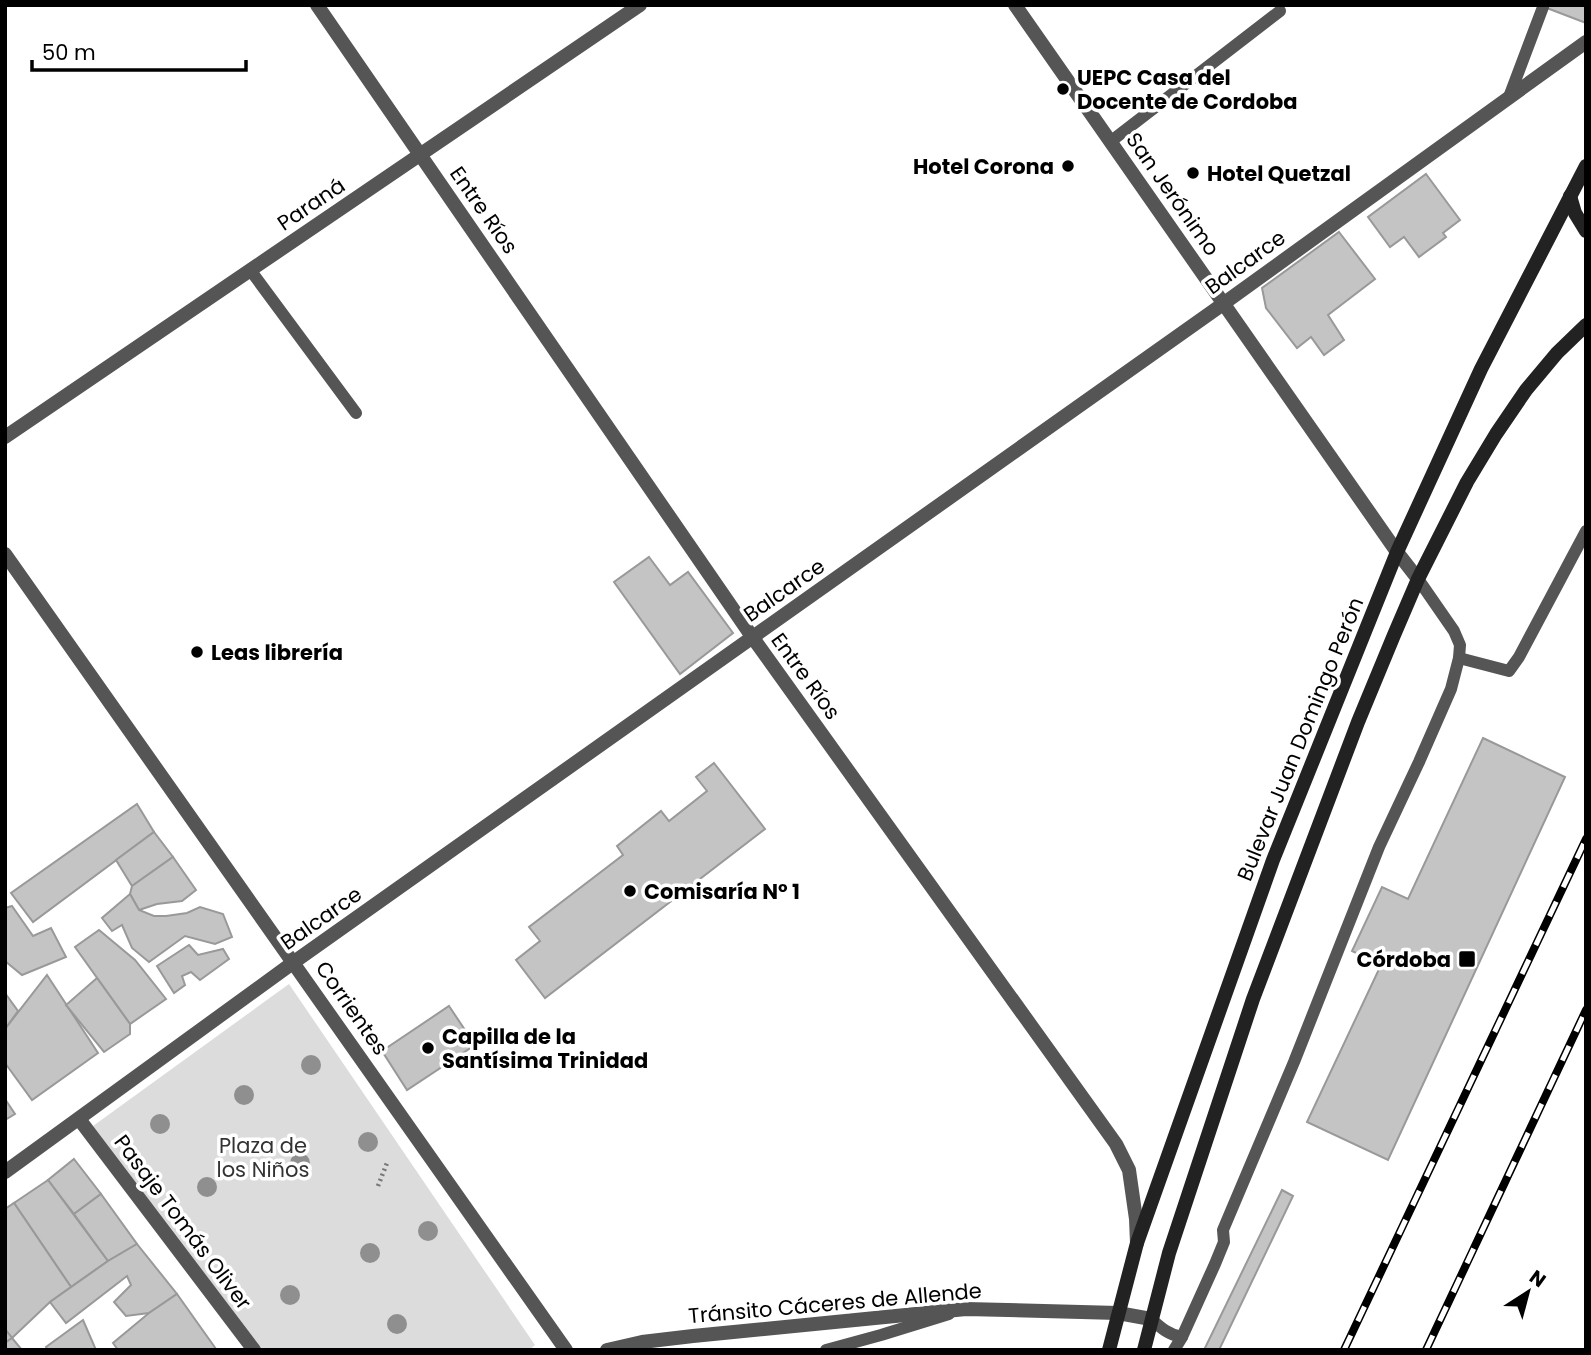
<svg xmlns="http://www.w3.org/2000/svg" width="1591" height="1355" viewBox="0 0 1591 1355" font-family="Poppins,sans-serif">
  <style>
    .green { fill: #dcdcdc }
    .building { fill: #c4c4c4; stroke: #999; stroke-width: 2 }
    .lines { fill: none; stroke-linecap: round; stroke-linejoin: round }
    .path { stroke: #777; stroke-width: 4.5; stroke-dasharray: 2 3.5; stroke-linecap: butt }
    .service { stroke: #555; stroke-width: 12 }
    .minor { stroke: #555; stroke-width: 14 }
    .secondary { stroke: #222; stroke-width: 14 }
    .rail-casing { stroke: #000; stroke-width: 8 }
    .rail { stroke: #fff; stroke-width: 5; stroke-dasharray: 16; stroke-linecap: butt }
    .tree { fill: #8f8f8f }
    .poi-dot { fill: #000; stroke: #fff; stroke-width: 2.5 }
    .labels { text-anchor: middle; dominant-baseline: central; stroke-width: 7; stroke-linejoin: round; paint-order: stroke }
    .poi-label { font-size: 21px; font-weight: bold; fill: #000; stroke: #fff; text-anchor: start }
    .street-label { font-size: 21px; fill: #000; stroke: #fff }
    .park-label { font-size: 21px; fill: #333; stroke: #fff }
  </style>
  <rect width="100%" height="100%" fill="#fff"/>
  <!-- green -->
  <polygon class="green" points="289,984 535,1345 529,1350 257,1350 93,1126"/>
  <!-- building -->
  <g class="building">
    <polygon points="1539,5 1586,5 1586,23"/>
    <polygon points="1426,174 1460,220 1443,233 1446,237 1419,257 1404,237 1390,247 1368,217"/>
    <polygon points="1339,232 1375,279 1328,315 1344,340 1324,355 1311,337 1297,348 1266,308 1262,288"/>
    <polygon points="649,557 670,585 688,572 733,633 680,674 614,582"/>
    <polygon points="1483,738 1565,777 1388,1160 1307,1122 1381,965 1352,951 1382,887 1408,899"/>
    <polygon points="714,763 765,829 545,998 516,960 540,941 529,927 623,855 617,846 661,811 669,821 707,791 696,777"/>
    <polygon points="137,804 154,832 33,922 11,893"/>
    <polygon points="154,832 173,857 132,886 116,860"/>
    <polygon points="173,857 196,890 182,901 157,904 139,910 130,894 132,886"/>
    <polygon points="130,894 139,910 154,916 166,916 187,913 200,907 223,914 232,937 215,944 185,936 149,962 132,948 122,925 112,931 102,918"/>
    <polygon points="12,906 33,936 51,928 66,957 22,975 5,961 5,908"/>
    <polygon points="99,930 135,960 166,999 130,1024 75,947"/>
    <polygon points="189,945 198,955 223,949 229,959 200,980 191,972 182,976 185,985 174,993 157,966"/>
    <polygon points="47,975 98,1053 32,1100 5,1063 5,1029"/>
    <polygon points="97,978 130,1024 130,1034 104,1052 66,1005"/>
    <polygon points="5,993 18,1011 5,1029"/>
    <polygon points="449,1006 475,1045 407,1090 382,1051"/>
    <polygon points="5,1099 15,1114 5,1120"/>
    <polygon points="74,1159 101,1194 74,1214 48,1180"/>
    <polygon points="48,1180 108,1261 71,1287 14,1203"/>
    <polygon points="1282,1190 1293,1196 1219,1350 1204,1350"/>
    <polygon points="101,1194 137,1244 108,1261 74,1214"/>
    <polygon points="14,1203 71,1287 50,1302 12,1338 5,1329 5,1209"/>
    <polygon points="137,1244 177,1294 149,1313 126,1316 114,1302 131,1285 127,1276 66,1323 50,1302 108,1261"/>
    <polygon points="177,1294 216,1349 118,1350 113,1343 149,1313"/>
    <polygon points="83,1320 96,1350 48,1350 46,1347"/>
    <polygon points="5,1329 12,1338 5,1343"/>
    <polygon points="12,1338 22,1350 5,1350 5,1343"/>
  </g>
  <g class="lines">
    <!-- path -->
    <polyline class="path" points="378,1186 387,1163"/>
    <!-- service -->
    <g class="service">
      <polyline points="1509,97 1543,7"/>
      <polyline points="1110,142 1280,11"/>
      <polyline points="251,271 356,413"/>
      <polyline points="1459,658 1509,671 1519,657 1586,531"/>
      <path d="M1151 1319C1161 1328 1169 1335 1182 1337"/>
      <polyline points="826,1350 881,1335 949,1314"/>
      <polyline points="1174,1350 1182,1337 1215,1264 1224,1242 1223,1230 1294,1062 1379,847 1419,762 1451,689 1459,658 1460,645 1454,631 1418,579"/>
    </g>
    <!-- minor -->
    <g class="minor">
      <polyline points="317,5 753,638 1116,1144 1129,1170 1136,1219 1137,1243"/>
      <polyline points="1015,5 1397,552 1418,579"/>
      <polyline points="5,437 640,5"/>
      <polyline points="5,554 566,1350"/>
      <polyline points="79,1119 254,1350"/>
      <polyline points="5,1172 294,962 1216,309 1586,42"/>
      <polyline points="607,1350 642,1342 693,1336 966,1309 1118,1313 1151,1319"/>
    </g>
    <!-- secondary -->
    <g class="secondary">
      <polyline points="1570,196 1575,213 1586,231"/>
      <polyline points="1109,1350 1137,1243 1273,860 1397,552 1481,369 1586,166"/>
      <polyline points="1144,1350 1169,1253 1253,999 1358,722 1394,635 1418,579 1467,482 1496,434 1526,390 1557,353 1586,325"/>
    </g>
    <!-- rail casing -->
    <g class="rail-casing">
      <g id="rail">
        <polyline points="1344,1350 1586,839"/>
        <polyline points="1426,1350 1586,1010"/>
      </g>
    </g>
    <!-- rail -->
    <use href="#rail" class="rail"/>
  </g>
  <!-- trees -->
  <g class="tree">
    <circle cx="311" cy="1065" r="10"/>
    <circle cx="244" cy="1095" r="10"/>
    <circle cx="160" cy="1124" r="10"/>
    <circle cx="368" cy="1142" r="10"/>
    <circle cx="300" cy="1163" r="10"/>
    <circle cx="207" cy="1187" r="10"/>
    <circle cx="428" cy="1231" r="10"/>
    <circle cx="370" cy="1253" r="10"/>
    <circle cx="290" cy="1295" r="10"/>
    <circle cx="397" cy="1324" r="10"/>
  </g>
  <!-- markers -->
  <g class="poi-dot">
    <circle cx="1063" cy="89" r="7"/>
    <circle cx="1068" cy="166" r="7"/>
    <circle cx="1193" cy="173" r="7"/>
    <circle cx="197" cy="652" r="7"/>
    <circle cx="630" cy="891" r="7"/>
    <rect x="1458" y="950" width="18" height="18" rx="3.5"/>
    <circle cx="428" cy="1048" r="7"/>
  </g>
  <g class="labels">
    <!-- poi labels -->
    <g class="poi-label">
      <text x="1077" y="77">UEPC Casa del<tspan x="1077" dy="24">Docente de Cordoba</tspan></text>
      <text x="1054" y="166" text-anchor="end">Hotel Corona</text>
      <text x="1207" y="173">Hotel Quetzal</text>
      <text x="211" y="652">Leas librería</text>
      <text x="644" y="891">Comisaría Nº 1</text>
      <text x="1451" y="959" text-anchor="end">Córdoba</text>
      <text x="442" y="1036">Capilla de la<tspan x="442" dy="24">Santísima Trinidad</tspan></text>
    </g>
    <!-- street labels -->
    <g class="street-label">
      <text transform="translate(1173 194) rotate(55)">San Jerónimo</text>
      <text transform="translate(311 204) rotate(-34)">Paraná</text>
      <text transform="translate(484 210) rotate(55)">Entre Ríos</text>
      <text transform="translate(1245 262) rotate(-36)">Balcarce</text>
      <text transform="translate(784 590) rotate(-35)">Balcarce</text>
      <text transform="translate(806 676) rotate(54)">Entre Ríos</text>
      <text transform="translate(1300 739) rotate(-68)">Bulevar Juan Domingo Perón</text>
      <text transform="translate(321 918) rotate(-35)">Balcarce</text>
      <text transform="translate(352 1008) rotate(55)">Corrientes</text>
      <text transform="translate(183 1222) rotate(53)">Pasaje Tomás Oliver</text>
      <text transform="translate(835 1303) rotate(-5)">Tránsito Cáceres de Allende</text>
    </g>
    <!-- park labels -->
    <g class="park-label">
      <text x="263" y="1145">Plaza de<tspan x="263" dy="24">los Niños</tspan></text>
    </g>
  </g>
  <!-- border -->
  <rect width="1591" height="1355" fill="none" stroke="#000000" stroke-width="14"/>
  <!-- north arrow -->
  <g transform="translate(1528 1292) rotate(36)" stroke="#ffffff" stroke-width="5" paint-order="stroke">
  <path d="M0-5L12 26L0 18L-12 26Z" fill="#000000"/>
  <text y="-10" font-size="19" font-weight="bold" text-anchor="middle" fill="#000000">N</text>
  </g>
  <!-- scale -->
  <path d="M32 60v10h214v-10" fill="none" stroke="#000000" stroke-width="3.5"/>
  <text x="42" y="60" font-size="21" fill="#000000" stroke="#ffffff" stroke-width="5" paint-order="stroke">50 m</text>
</svg>
